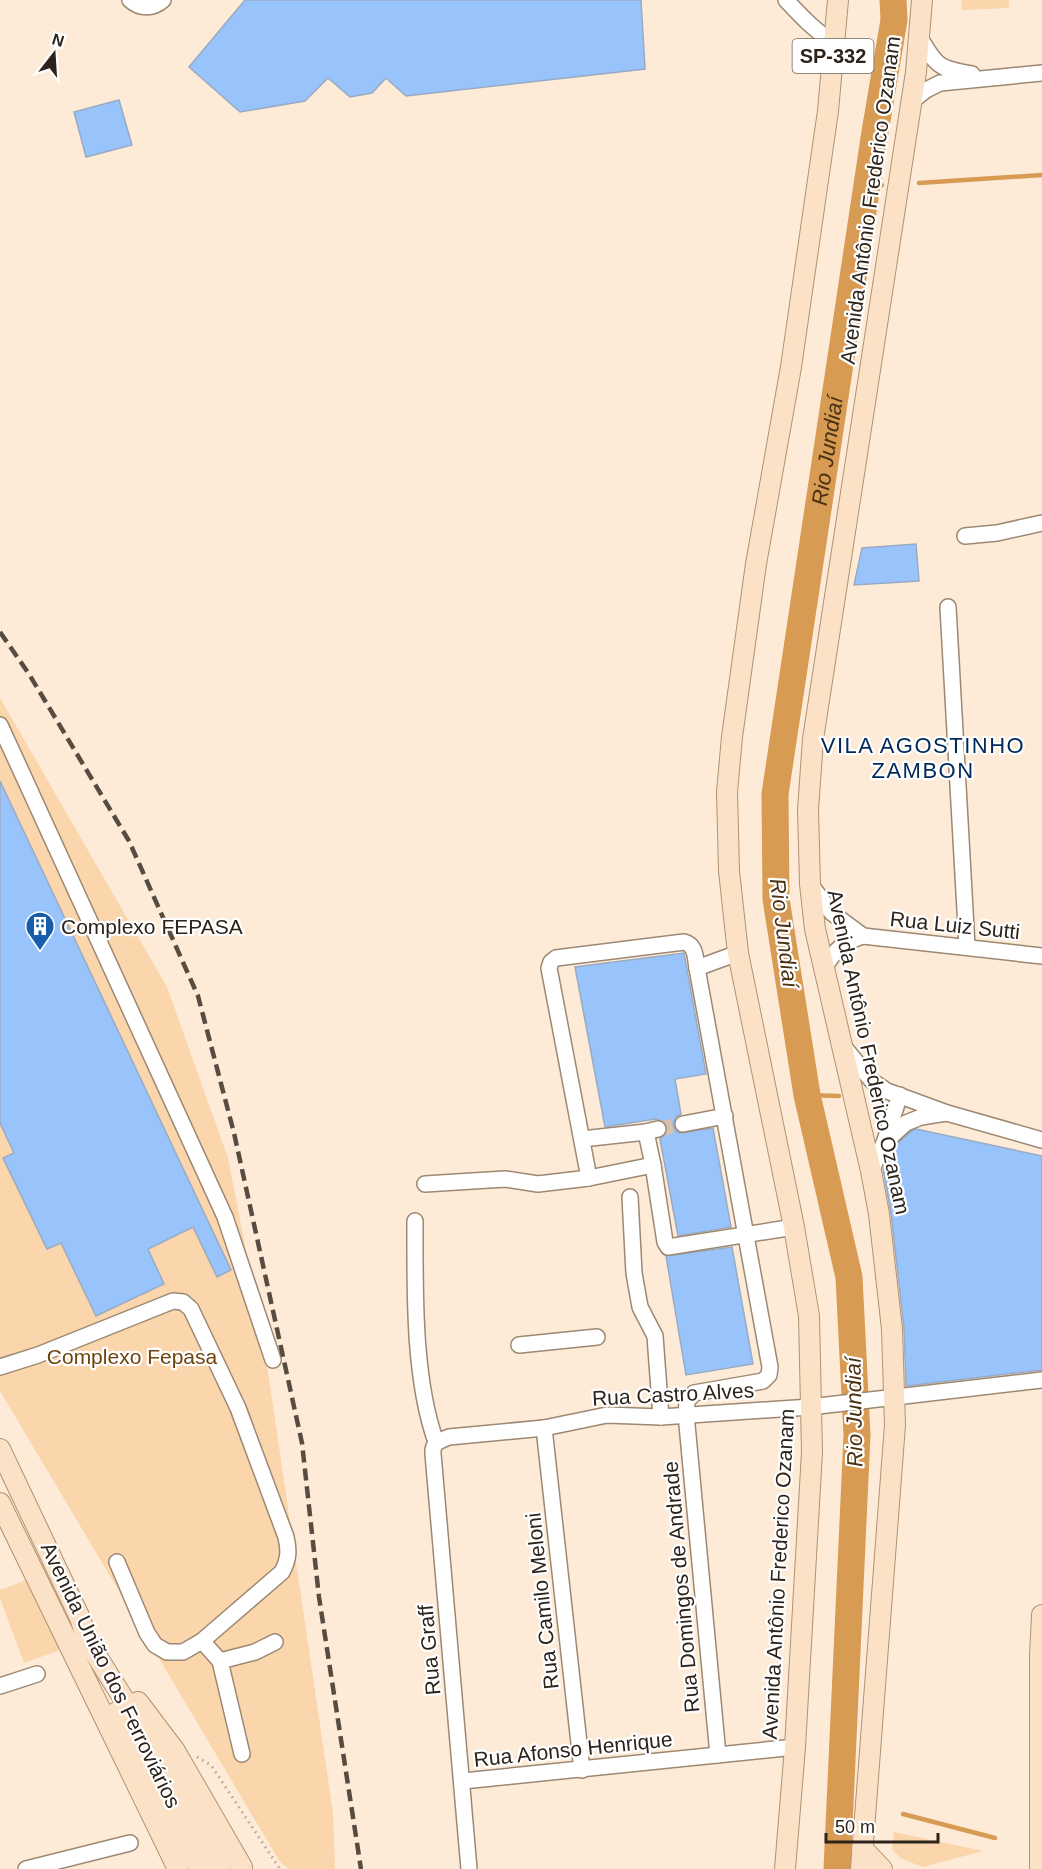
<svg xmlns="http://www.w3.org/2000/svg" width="1042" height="1869" viewBox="0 0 1042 1869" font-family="Arial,sans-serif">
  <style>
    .green { fill: #fbd5ac }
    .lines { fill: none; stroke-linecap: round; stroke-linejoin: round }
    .stream { stroke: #d89b54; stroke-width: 4.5 }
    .river { stroke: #d89b54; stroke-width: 27 }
    .building { fill: #99c3fb; stroke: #98abc3; stroke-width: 1.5 }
    .minor-tunnel { stroke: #d4c3b1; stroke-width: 15; stroke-dasharray: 15 8; stroke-linecap: butt }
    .minor-casing { stroke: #9d8872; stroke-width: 18 }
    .major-casing { stroke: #b19272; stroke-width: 22 }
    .path { stroke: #b5a695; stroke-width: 3; stroke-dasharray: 1.5 4.5; stroke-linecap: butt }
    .minor { stroke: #fff; stroke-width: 15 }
    .major { stroke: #fbe2c7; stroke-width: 20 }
    .rail { stroke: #574c41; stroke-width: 4.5; stroke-dasharray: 12 6; stroke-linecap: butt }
    .labels { text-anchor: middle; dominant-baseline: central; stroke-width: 4.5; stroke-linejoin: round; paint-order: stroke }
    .shield { fill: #fff; stroke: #6b655f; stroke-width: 1.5 }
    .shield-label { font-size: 20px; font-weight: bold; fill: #2c231a }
    .street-label { font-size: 21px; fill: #2c231a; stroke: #fff }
    .poi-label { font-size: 21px; fill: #2c231a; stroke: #fff; text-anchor: start }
    .park-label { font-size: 21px; fill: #6c430b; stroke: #fff }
    .water-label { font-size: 22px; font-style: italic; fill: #4a3112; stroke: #fff }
    .neighbourhood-label { font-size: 22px; letter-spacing: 1.5px; fill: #00295a; stroke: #fff }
  </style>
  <rect width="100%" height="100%" fill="#feebd7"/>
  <!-- green -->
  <g class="green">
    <polygon points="961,0 1009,0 1009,8 962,10"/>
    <polygon points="0,698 167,987 228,1158 263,1338 333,1813 335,1869 289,1869 280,1862 0,1391"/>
    <polygon points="31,1578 63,1649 24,1663 0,1598 0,1590"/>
    <polygon points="894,1832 983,1851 923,1867 902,1859 892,1850"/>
  </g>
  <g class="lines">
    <!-- stream -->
    <g class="stream">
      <polyline points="919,183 1042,175"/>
      <polyline points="867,186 882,185"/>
      <polyline points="807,1095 839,1096"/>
      <polyline points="903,1814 995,1838"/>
    </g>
    <!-- river -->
    <path class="river" id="s1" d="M837 1869 857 1435 849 1277 807 1095 776 899 775 794 875 132 894 20 893 0"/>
  </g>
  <!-- building -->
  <g class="building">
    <polygon points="245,0 641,0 645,69 406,96 386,78 372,93 350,97 328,78 305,101 240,112 189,67"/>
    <polygon points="119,100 132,145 86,157 74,112"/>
    <polygon points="916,544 919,581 854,585 862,548"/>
    <polygon points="0,781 231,1270 217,1277 193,1227 148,1249 164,1284 96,1316 61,1243 47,1249 3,1158 14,1153 0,1123"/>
    <polygon points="684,953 706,1074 675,1079 681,1114 676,1117 673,1125 676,1131 680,1133 713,1128 731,1227 678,1236 660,1139 667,1132 665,1123 656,1119 605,1127 575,967"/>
    <polygon points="916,1129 1042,1156 1042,1370 906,1386 904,1328 891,1213 883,1169 892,1149 911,1131"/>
    <polygon points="732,1247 753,1364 686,1375 666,1256"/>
  </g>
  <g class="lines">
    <!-- minor-tunnel -->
    <polyline class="minor-tunnel" points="658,1129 683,1124"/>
    <!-- minor casing -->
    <g class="minor-casing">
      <g id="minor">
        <path d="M130 0C140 9 153 9 163 0"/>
        <path d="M786 0C802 17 815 31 835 44"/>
        <path d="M919 36C936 66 939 69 972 74"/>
        <polyline points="911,102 926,90 940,83 1042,73"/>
        <polyline points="965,536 997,533 1042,523"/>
        <polyline points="948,607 967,946"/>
        <polyline points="0,725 225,1217 273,1360"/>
        <polyline points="810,884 832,913 863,936"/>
        <polyline points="697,968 738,953"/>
        <path d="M824 968C836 949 842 943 863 936L1042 956"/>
        <polyline points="844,1047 872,1081 887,1091 947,1113 1042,1140"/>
        <polyline points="683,1124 725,1116"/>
        <polyline points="582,1139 646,1132"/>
        <polyline points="885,1140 900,1095"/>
        <polyline points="653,1165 646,1132 658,1129"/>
        <polyline points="871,1171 884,1143 906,1123 921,1117 946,1113"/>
        <path d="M589 1178 549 968 551 962 556 958 684 942C696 945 695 957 697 968L770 1367 769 1375 763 1381 694 1393 687 1401 686 1414 718 1755"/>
        <polyline points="425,1184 505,1179 538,1184 589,1178 653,1165 665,1242 668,1247 794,1227"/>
        <polyline points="630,1197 634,1273 640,1307 655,1336 661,1417"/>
        <path d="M415 1221C415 1290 413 1378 436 1442"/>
        <polyline points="519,1345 597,1337"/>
        <path d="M0 1367 38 1355 173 1301 183 1302 191 1309 238 1408 286 1537C289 1550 289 1559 282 1572L202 1641 183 1652H167L155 1645 147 1633 117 1562"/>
        <polyline points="544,1428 582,1770"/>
        <polyline points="202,1641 220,1661 242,1754"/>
        <polyline points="220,1661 255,1652 275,1642"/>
        <polyline points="0,1686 37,1674"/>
        <polyline points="463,1781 795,1747"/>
        <polyline points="26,1869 130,1843"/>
        <path d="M469 1869 433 1454C432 1442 440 1441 449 1437L544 1428 607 1415 661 1417 810 1407 1042 1380"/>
      </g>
    </g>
    <!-- major casing -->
    <g class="major-casing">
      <g id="major">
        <polyline points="0,1449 80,1618 88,1642 170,1773 221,1869"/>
        <polyline points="0,1503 178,1869"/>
        <polyline points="138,1702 175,1751 242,1867"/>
        <polyline points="115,1713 158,1785 200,1869"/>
        <polyline points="862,1848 882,1869"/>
        <polyline points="785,1869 795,1747 812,1452 809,1316 794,1227 738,953 729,871 727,792 732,737 756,564 791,367 828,111 838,0"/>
        <polyline points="861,1869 895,1425 892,1329 879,1214 871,1171 815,929 810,884 808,810 813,739 916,72 922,0"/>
        <polyline points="1040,1869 1040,1656 1042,1615"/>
      </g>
    </g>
    <!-- path -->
    <polyline class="path" points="197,1757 211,1765 280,1869"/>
    <!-- minor -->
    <use href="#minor" class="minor"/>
    <!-- major -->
    <use href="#major" class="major"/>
    <!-- rail -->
    <polyline class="rail" points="0,632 29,674 129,841 198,996 234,1133 302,1443 319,1597 361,1869"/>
  </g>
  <!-- icons -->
  <defs>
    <g id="building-pin" transform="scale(1.5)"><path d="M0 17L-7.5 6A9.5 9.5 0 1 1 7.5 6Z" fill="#185cac" stroke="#fff"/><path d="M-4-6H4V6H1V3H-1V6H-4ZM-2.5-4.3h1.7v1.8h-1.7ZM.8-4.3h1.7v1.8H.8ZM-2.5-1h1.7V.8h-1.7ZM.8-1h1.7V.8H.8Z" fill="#fff"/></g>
  </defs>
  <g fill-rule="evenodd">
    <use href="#building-pin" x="40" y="926"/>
  </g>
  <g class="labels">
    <!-- shield labels -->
    <rect class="shield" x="792.5" y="39" width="81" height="34" rx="4.5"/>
    <g class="shield-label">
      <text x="833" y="56">SP-332</text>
    </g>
    <!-- street labels -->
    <g class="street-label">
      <text transform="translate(870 200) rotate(-82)">Avenida Antônio Frederico Ozanam</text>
      <text transform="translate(955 925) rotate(6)">Rua Luiz Sutti</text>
      <text transform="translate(869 1052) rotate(78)">Avenida Antônio Frederico Ozanam</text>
      <text transform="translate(673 1394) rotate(-3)">Rua Castro Alves</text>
      <text transform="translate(778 1574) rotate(-87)">Avenida Antônio Frederico Ozanam</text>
      <text transform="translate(681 1587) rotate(-95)">Rua Domingos de Andrade</text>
      <text transform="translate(542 1601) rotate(-96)">Rua Camilo Meloni</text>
      <text transform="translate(429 1650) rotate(-95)">Rua Graff</text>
      <text transform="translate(111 1675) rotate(64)">Avenida União dos Ferroviários</text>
      <text transform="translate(573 1749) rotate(-6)">Rua Afonso Henrique</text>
    </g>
    <!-- poi labels -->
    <g class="poi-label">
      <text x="61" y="926">Complexo FEPASA</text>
    </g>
    <!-- park labels -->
    <g class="park-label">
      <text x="132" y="1356">Complexo Fepasa</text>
    </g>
    <!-- water labels -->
    <g class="water-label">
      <text stroke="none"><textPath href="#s1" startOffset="1430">Rio Jundiaí</textPath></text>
      <text transform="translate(784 933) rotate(83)">Rio Jundiaí</text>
      <text transform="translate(854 1412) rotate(-91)">Rio Jundiaí</text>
    </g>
    <!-- neighbourhood labels -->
    <g class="neighbourhood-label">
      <text x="923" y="745">VILA AGOSTINHO<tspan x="923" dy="25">ZAMBON</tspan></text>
    </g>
  </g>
  <!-- north arrow -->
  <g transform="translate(54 54) rotate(17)" stroke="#ffffff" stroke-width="4.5" paint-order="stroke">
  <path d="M0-4.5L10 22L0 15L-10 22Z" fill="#2c231a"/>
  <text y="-9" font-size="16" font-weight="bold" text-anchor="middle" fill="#2c231a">N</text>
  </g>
  <!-- scale -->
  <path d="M826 1833v9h112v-9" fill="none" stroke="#2c231a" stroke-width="3"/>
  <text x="835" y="1833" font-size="18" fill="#2c231a" stroke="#ffffff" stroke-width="4.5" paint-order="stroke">50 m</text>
</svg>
